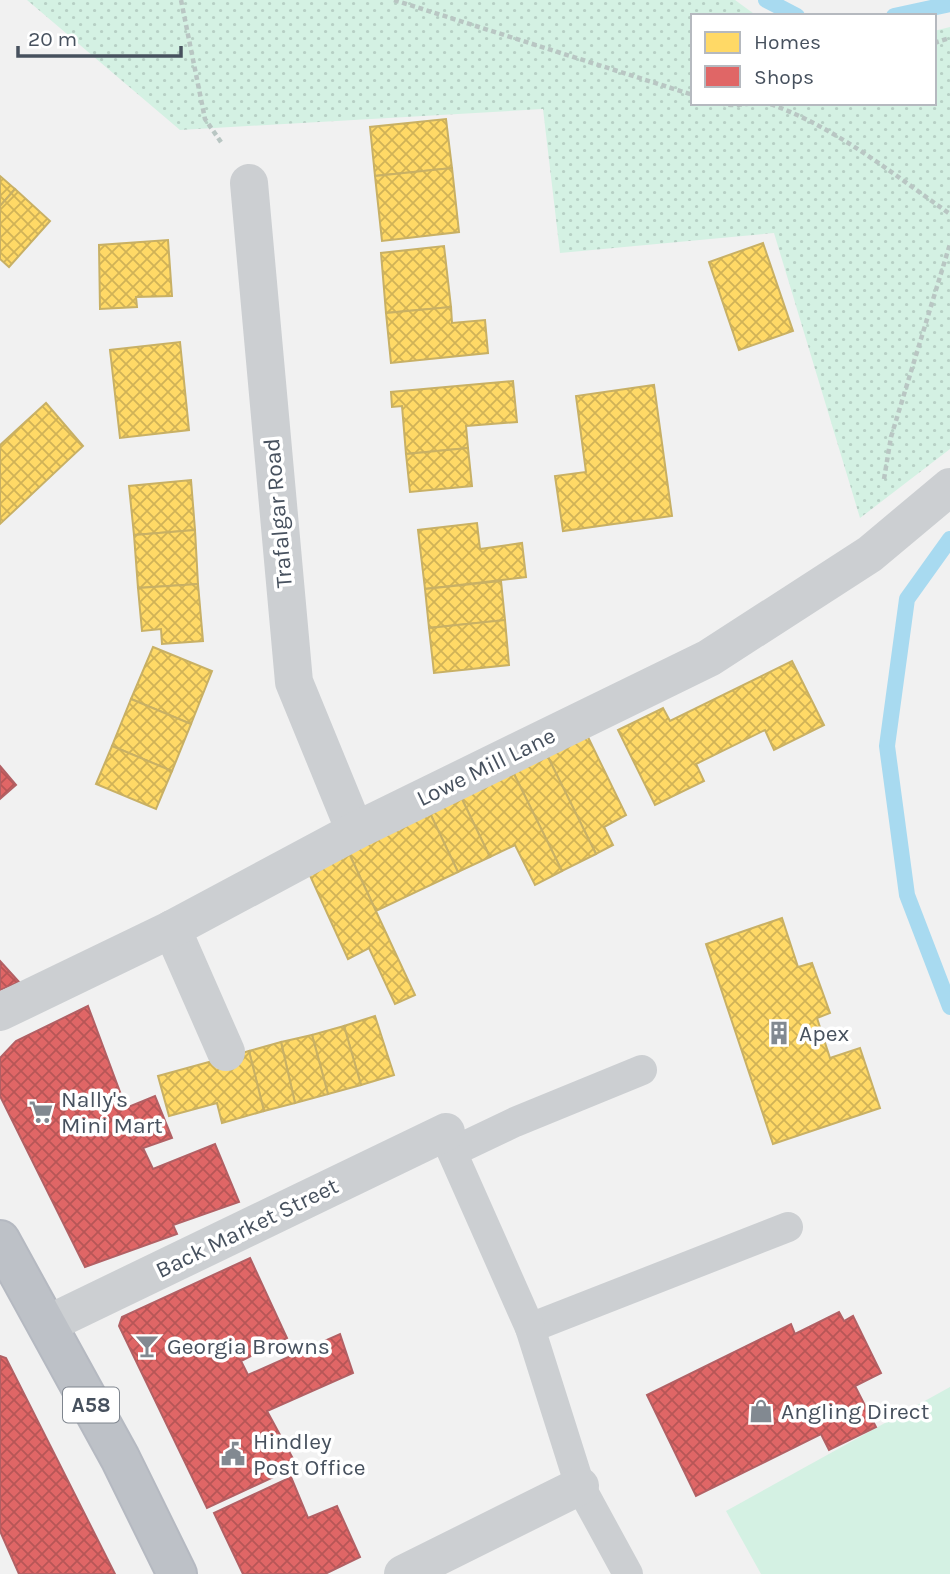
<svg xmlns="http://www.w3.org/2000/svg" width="950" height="1574" viewBox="0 0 950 1574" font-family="Karla,sans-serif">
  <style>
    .grass { fill: url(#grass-dots) }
    .pitch { fill: #d4f1e3 }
    .homes { fill: url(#homes-cross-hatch); stroke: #c8b064; stroke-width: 2 }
    .shops { fill: url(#shops-cross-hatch); stroke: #b26064; stroke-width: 2 }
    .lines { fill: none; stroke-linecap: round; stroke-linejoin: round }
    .stream { stroke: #a8daf0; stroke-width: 16 }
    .highway-casing { stroke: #b5b9c1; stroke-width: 42 }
    .path { stroke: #b9c6c3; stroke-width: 4.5; stroke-dasharray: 5 3.5; stroke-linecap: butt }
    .lane { stroke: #cccfd2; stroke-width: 30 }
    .street { stroke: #cccfd2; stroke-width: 38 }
    .highway { stroke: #bdc1c7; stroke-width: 38 }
    .labels { text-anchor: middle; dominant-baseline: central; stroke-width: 7; stroke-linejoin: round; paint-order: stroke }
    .shield { fill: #fff; stroke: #7e858e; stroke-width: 2 }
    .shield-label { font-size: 21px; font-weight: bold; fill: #47515e }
    .street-label { font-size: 23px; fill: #47515e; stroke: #fff }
    .poi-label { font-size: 23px; fill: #47515e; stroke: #fff; text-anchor: start }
  </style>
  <defs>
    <pattern id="grass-dots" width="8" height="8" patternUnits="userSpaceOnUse" patternTransform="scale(1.75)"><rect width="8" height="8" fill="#d4f1e3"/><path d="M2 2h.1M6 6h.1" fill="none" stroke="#b7d0c5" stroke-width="1.8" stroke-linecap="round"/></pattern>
    <pattern id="homes-cross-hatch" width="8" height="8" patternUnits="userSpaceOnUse" patternTransform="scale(1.75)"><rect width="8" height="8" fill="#ffd966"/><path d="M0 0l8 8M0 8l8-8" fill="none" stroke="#d0b257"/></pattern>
    <pattern id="shops-cross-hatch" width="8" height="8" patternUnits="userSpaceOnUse" patternTransform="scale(1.75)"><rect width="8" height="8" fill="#e06666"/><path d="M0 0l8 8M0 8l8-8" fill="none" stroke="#b75657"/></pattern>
  </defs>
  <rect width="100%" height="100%" fill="#f1f1f1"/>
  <!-- grass -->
  <polygon class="grass" points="27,0 735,0 757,16 693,16 693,103 934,103 934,31 950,27 950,449 860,518 774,233 560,253 543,109 180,130"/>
  <!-- pitch -->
  <polygon class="pitch" points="950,1387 950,1574 761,1574 726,1511"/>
  <!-- homes -->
  <g class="homes">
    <polygon points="446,119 452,168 375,176 370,127"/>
    <polygon points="452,168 459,232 382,241 375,176"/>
    <polygon points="0,176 15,189 0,206"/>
    <polygon points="15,189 50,221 9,267 0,259 0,206"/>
    <polygon points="168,240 172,296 136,297 137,307 100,309 99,245"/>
    <polygon points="763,243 793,331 739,350 709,262"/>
    <polygon points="444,246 451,307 386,313 381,253"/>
    <polygon points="451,307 452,323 485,320 488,353 391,363 386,313"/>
    <polygon points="180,342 189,430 120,438 110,350"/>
    <polygon points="513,381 517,422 466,426 468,448 406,454 402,406 392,407 391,392"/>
    <polygon points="654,385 672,516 563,531 555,476 586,472 576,396"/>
    <polygon points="46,403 83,446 0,524 0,445"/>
    <polygon points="468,448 472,486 410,492 406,454"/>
    <polygon points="191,480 195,530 134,535 129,486"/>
    <polygon points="477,523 480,549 522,543 526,577 425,589 418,530"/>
    <polygon points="195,530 198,584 138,588 134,535"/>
    <polygon points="501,581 505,620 429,628 425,589"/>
    <polygon points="198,584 203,641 162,644 161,629 142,631 138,588"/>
    <polygon points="505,620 509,665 434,673 429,628"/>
    <polygon points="153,647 212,671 191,724 131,699"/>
    <polygon points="792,661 824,725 774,750 765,730 696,764 704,781 655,805 618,730 663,708 670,721"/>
    <polygon points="131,699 191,724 172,771 112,746"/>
    <polygon points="586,733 626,815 604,827 613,845 596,854 546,753"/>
    <polygon points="112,746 172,771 156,809 96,784"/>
    <polygon points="546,753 596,854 562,871 512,770"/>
    <polygon points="512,770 562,871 535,885 515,845 490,857 460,795"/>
    <polygon points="460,795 490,857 458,872 428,809"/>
    <polygon points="428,809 458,872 376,911 347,849"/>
    <polygon points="347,849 415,995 395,1004 369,948 348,959 307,869"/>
    <polygon points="782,918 798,967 812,963 830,1013 817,1018 830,1058 860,1048 880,1108 773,1144 706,944"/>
    <polygon points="375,1016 394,1075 361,1085 344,1026"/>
    <polygon points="344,1026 361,1085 328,1094 312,1035"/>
    <polygon points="312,1035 328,1094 295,1103 281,1042"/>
    <polygon points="281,1042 295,1103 264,1111 249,1051"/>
    <polygon points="249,1051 264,1111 222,1123 217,1103 169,1116 158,1076"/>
  </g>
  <!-- shops -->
  <g class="shops">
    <polygon points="0,766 16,785 0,799"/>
    <polygon points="0,961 19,982 0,990"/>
    <polygon points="88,1006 126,1108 155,1096 172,1138 143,1148 153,1169 215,1144 239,1202 173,1225 177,1234 85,1267 0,1096 0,1058 16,1041"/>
    <polygon points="250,1258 287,1338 241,1361 248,1375 340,1334 353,1373 267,1411 297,1466 207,1508 119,1326 122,1317"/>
    <polygon points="839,1312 844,1321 853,1316 881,1373 855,1386 876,1427 829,1450 821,1434 696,1496 647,1395 791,1324 795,1334"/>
    <polygon points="0,1356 6,1358 115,1574 19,1574 0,1531"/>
    <polygon points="291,1477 308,1518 337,1506 360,1557 325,1574 243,1574 214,1513"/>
  </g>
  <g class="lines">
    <!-- stream -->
    <g class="stream">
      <polyline points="766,0 797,16"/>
      <polyline points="894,16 950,4"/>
      <polyline points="950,539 907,599 887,746 907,895 950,1007"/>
    </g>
    <!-- highway casing -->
    <g class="highway-casing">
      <polyline id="highway" points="0,1240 120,1458 177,1574"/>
    </g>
    <!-- path -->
    <g class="path">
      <polyline points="181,0 205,119 223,145"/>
      <polyline points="394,0 693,95"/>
      <polyline points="934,43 950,38"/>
      <path d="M720 103C737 109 757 99 773 105 838 129 893 174 950 214"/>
      <polyline points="884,479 891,437 950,244"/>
    </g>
    <!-- lane -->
    <g class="lane">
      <polyline points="530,1328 788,1227"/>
      <polyline points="628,1574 580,1486 530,1328 452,1152 515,1122 642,1070"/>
    </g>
    <!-- street -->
    <g class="street">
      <polyline points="249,183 294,682 355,831"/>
      <polyline points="172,929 226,1052"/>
      <polyline points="0,1012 172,929 355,831 709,658 870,554 950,487"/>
      <polyline points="48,1324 446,1132"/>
      <polyline points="403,1574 580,1486"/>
    </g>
    <!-- highway -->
    <use href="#highway" class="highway"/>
  </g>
  <!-- icons -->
  <defs>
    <g id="building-bare" transform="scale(1.89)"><path d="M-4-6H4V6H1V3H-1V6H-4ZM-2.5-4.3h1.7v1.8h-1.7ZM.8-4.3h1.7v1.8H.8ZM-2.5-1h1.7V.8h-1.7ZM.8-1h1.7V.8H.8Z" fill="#828991" stroke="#fff" stroke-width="2.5" paint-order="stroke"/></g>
    <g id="supermarket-bare" transform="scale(1.89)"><path d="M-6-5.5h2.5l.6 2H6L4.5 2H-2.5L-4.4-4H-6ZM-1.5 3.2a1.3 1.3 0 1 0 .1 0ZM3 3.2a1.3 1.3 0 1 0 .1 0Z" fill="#828991" stroke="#fff" stroke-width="2.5" paint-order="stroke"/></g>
    <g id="bar-bare" transform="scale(1.89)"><path d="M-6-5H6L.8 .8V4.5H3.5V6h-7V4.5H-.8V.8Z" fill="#828991" stroke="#fff" stroke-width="2.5" paint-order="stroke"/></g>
    <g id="shop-bare" transform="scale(1.89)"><path d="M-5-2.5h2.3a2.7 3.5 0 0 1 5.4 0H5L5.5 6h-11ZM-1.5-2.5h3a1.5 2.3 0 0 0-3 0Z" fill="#828991" stroke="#fff" stroke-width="2.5" paint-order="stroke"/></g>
    <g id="civic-bare" transform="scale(1.89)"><path d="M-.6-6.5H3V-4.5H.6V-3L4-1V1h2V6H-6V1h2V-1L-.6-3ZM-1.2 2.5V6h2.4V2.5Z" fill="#828991" stroke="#fff" stroke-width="2.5" paint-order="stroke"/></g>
  </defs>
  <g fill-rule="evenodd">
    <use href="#building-bare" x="779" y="1033"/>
    <use href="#supermarket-bare" x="41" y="1112"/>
    <use href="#bar-bare" x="147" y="1346"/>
    <use href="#shop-bare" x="761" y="1411"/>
    <use href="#civic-bare" x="233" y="1454"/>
  </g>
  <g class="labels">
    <!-- shield labels -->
    <rect class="shield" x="63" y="1387.5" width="56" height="35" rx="5"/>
    <g class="shield-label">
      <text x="91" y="1405">A58</text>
    </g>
    <!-- street labels -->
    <g class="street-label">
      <text transform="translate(278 513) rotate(-95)">Trafalgar Road</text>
      <text transform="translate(486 767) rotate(-26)">Lowe Mill Lane</text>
      <text transform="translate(247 1228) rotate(-26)">Back Market Street</text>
    </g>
    <!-- poi labels -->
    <g class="poi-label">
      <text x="799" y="1033">Apex</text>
      <text x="61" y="1099">Nally's<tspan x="61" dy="26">Mini Mart</tspan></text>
      <text x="167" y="1346">Georgia Browns</text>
      <text x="781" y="1411">Angling Direct</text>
      <text x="253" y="1441">Hindley<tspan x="253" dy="26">Post Office</tspan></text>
    </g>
  </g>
  <!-- legend -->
  <rect x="691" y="14" width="245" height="91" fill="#ffffff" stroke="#b5b9bf" stroke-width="2"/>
  <rect x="705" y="32" width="35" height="21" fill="#ffd966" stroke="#b5b9bf" stroke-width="2"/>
  <text x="754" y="49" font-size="21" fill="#47515e">Homes</text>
  <rect x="705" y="66" width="35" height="21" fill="#e06666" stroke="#b5b9bf" stroke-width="2"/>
  <text x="754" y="84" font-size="21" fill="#47515e">Shops</text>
  <!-- scale -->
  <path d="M18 46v10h163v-10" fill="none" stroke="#47515e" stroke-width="3.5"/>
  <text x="28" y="46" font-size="21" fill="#47515e" stroke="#ffffff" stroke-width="5" paint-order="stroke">20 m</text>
</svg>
